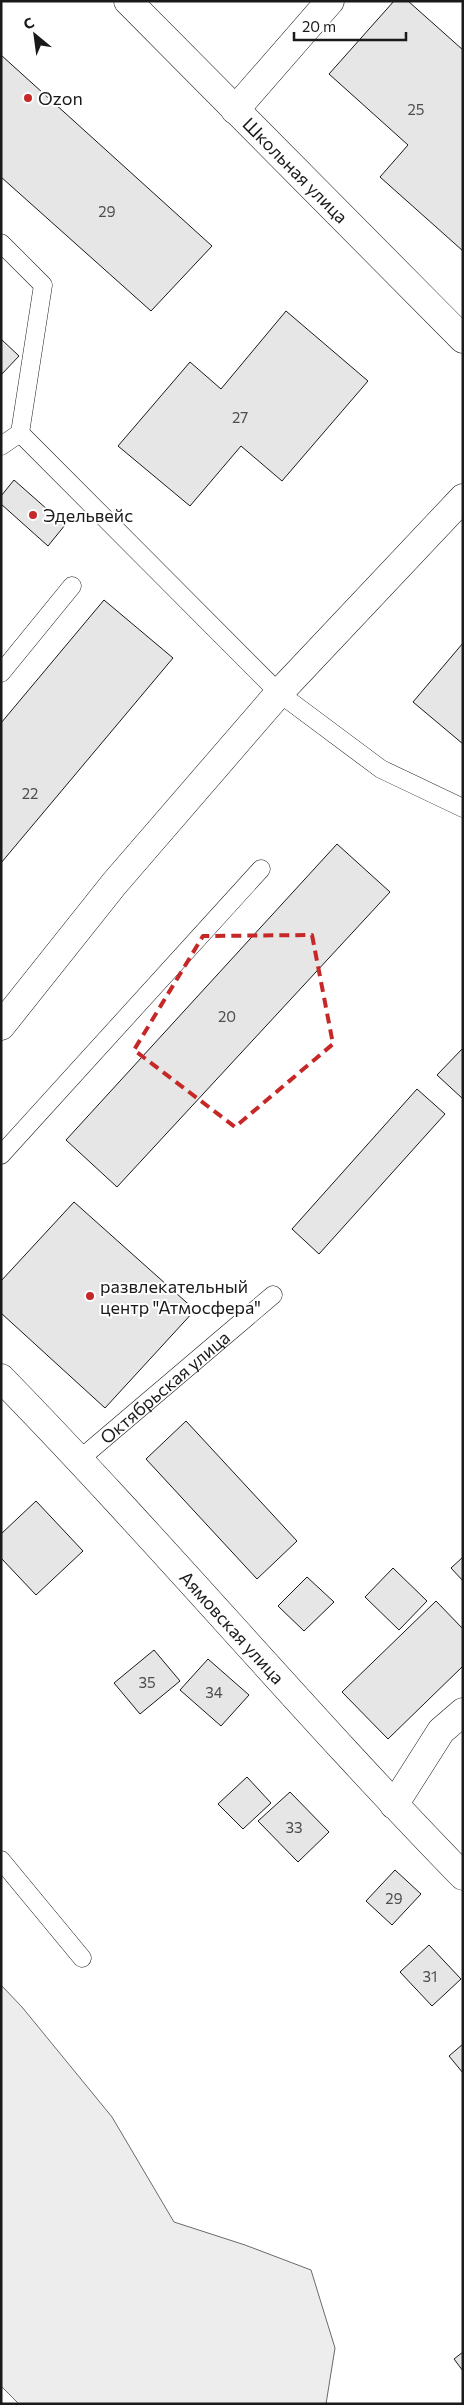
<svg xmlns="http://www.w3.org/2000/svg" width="464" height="2405" viewBox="0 0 464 2405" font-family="Commissioner,sans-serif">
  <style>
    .built { fill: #ededed; stroke: #6a6a6a }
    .building { fill: #e6e6e6; stroke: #1a1a1a }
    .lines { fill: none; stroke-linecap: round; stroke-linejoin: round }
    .lane-casing { stroke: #1a1a1a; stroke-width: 19 }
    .street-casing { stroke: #1a1a1a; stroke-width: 29 }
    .lane { stroke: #fff; stroke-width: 18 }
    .street { stroke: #fff; stroke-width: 28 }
    .marked { fill: none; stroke: #c62828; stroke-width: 4; stroke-dasharray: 10 6; stroke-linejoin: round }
    .poi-dot { fill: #c62828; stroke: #fff; stroke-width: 2 }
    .labels { text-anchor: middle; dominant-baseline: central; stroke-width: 4; stroke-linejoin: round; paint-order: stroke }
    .number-label { font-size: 15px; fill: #4d4d4d }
    .poi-label { font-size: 18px; fill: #1a1a1a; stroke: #fff; text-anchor: start }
    .street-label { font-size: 18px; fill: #1a1a1a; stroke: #fff }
  </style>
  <rect width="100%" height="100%" fill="#fff"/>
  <!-- built -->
  <polygon class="built" points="1,1985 22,2007 112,2117 174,2222 245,2245 311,2270 335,2348 326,2404 19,2404 1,2386"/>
  <!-- building -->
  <g class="building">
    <polygon points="394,1 408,1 463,50 463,251 380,177 408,145 329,74"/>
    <polygon points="1,55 212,246 151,311 1,177"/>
    <polygon points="286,311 368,381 282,481 241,446 190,506 118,446 190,362 221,389"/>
    <polygon points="1,339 19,356 1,375"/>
    <polygon points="14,480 65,525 48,546 1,504 1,496"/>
    <polygon points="104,600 173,658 1,863 1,723"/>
    <polygon points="463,643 463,744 413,702"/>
    <polygon points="337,844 390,892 117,1187 66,1140"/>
    <polygon points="463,1048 463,1099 437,1075"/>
    <polygon points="417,1089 445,1114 319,1254 292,1229"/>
    <polygon points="74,1202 195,1310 105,1408 1,1313 1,1281"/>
    <polygon points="186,1421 297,1541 257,1579 146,1459"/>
    <polygon points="36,1501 83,1551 36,1595 1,1558 1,1534"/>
    <polygon points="463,1557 463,1581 451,1568"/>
    <polygon points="393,1568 427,1601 399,1630 365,1597"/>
    <polygon points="307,1577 334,1602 304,1631 278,1606"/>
    <polygon points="436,1601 463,1629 463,1666 388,1739 342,1692"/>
    <polygon points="154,1650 180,1681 140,1714 114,1683"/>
    <polygon points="208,1659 249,1695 221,1726 180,1690"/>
    <polygon points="247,1777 271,1803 243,1829 218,1804"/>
    <polygon points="290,1792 329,1832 298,1862 258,1821"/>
    <polygon points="395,1870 421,1894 392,1925 366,1901"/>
    <polygon points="429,1945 461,1979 432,2006 400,1972"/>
    <polygon points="463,2044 463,2073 449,2056"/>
    <polygon points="463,2352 463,2371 454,2359"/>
  </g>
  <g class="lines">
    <!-- lane casing -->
    <g class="lane-casing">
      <g id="lane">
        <polyline points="1,243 43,285 20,433 279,693 381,769 463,808"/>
        <polyline points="1,446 20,433"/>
        <polyline points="1,673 72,586"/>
        <polyline points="1,1155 261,869"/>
        <path id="s1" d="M80 1459 273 1295"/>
        <polyline points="1,1860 82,1958"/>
      </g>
    </g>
    <!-- street casing -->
    <g class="street-casing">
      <g id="street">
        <path id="s2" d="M128 1 463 339"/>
        <polyline points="235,110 330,1"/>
        <polyline points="1,1026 114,884 279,693 463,498"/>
        <path id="s3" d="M1 1378C159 1540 305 1714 463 1876"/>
        <polyline points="394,1805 441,1731 463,1712"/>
      </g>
    </g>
    <!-- lane -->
    <use href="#lane" class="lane"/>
    <!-- street -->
    <use href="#street" class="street"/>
  </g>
  <!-- marked area -->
  <path class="marked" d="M312 935 333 1044 235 1127 134 1050 203 936Z"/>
  <!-- markers -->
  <g class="poi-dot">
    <circle cx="28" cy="98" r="5"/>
    <circle cx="33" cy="515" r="5"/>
    <circle cx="90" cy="1296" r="5"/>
  </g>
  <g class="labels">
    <!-- number labels -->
    <g class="number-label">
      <text x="416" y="109">25</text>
      <text x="107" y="211">29</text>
      <text x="240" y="417">27</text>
      <text x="30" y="793">22</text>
      <text x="227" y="1016">20</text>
      <text x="147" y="1682">35</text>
      <text x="214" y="1692">34</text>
      <text x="294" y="1827">33</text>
      <text x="394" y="1898">29</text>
      <text x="430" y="1976">31</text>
    </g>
    <!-- poi labels -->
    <g class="poi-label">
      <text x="38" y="98">Ozon</text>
      <text x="43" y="515">Эдельвейс</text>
      <text x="100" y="1286">развлекательный<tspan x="100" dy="21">центр "Атмосфера"</tspan></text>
    </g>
    <!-- street labels -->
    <g class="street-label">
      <text stroke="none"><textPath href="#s2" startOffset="238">Школьная улица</textPath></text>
      <text stroke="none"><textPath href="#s1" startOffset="111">Октябрьская улица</textPath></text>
      <text stroke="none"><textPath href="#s3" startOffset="340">Аямовская улица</textPath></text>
    </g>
  </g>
  <!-- border -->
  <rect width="464" height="2405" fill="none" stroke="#1a1a1a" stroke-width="5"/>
  <!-- north arrow -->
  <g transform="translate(35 35) rotate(331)" stroke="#ffffff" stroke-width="4" paint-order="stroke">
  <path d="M0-4L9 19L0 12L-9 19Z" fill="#1a1a1a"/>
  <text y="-8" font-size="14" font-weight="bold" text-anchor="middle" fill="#1a1a1a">С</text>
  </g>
  <!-- scale -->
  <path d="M294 32v8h112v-8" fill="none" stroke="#1a1a1a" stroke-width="2.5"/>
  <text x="302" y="32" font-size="15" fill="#1a1a1a" stroke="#ffffff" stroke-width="4" paint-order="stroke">20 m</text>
</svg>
